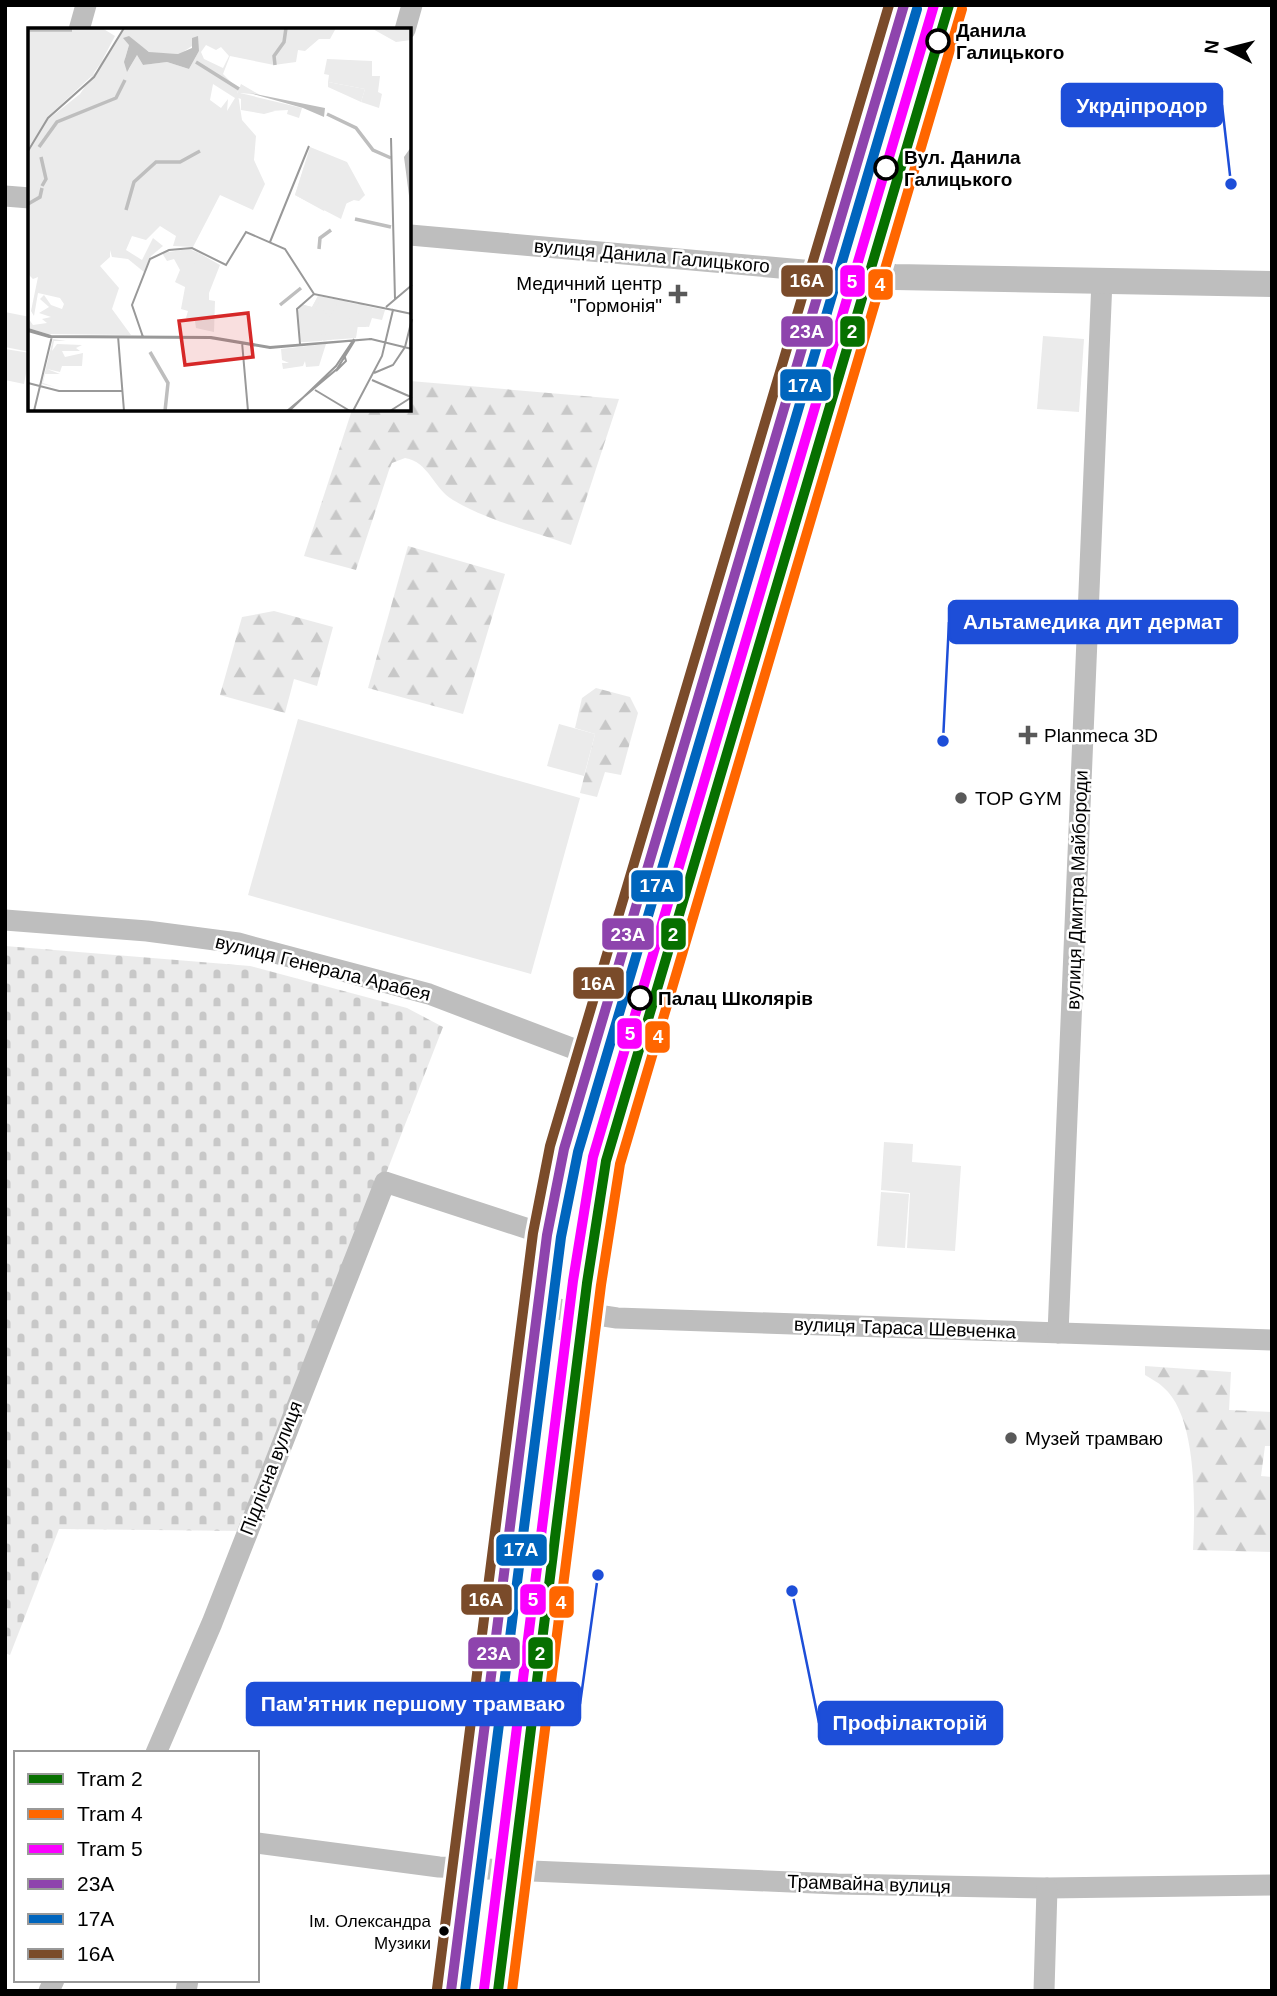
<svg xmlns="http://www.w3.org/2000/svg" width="1277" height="1996" viewBox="0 0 1277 1996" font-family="Arial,sans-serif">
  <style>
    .green { fill: #ebebeb }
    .forest { fill: url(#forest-firs) }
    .cemetery { fill: url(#cemetery-stones) }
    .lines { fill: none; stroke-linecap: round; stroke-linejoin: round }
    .minor { stroke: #bebebe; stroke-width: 21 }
    .major { stroke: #bebebe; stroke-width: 26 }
    .bus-1-casing { stroke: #fff; stroke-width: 16 }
    .bus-2-casing { stroke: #fff; stroke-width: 16 }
    .bus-3-casing { stroke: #fff; stroke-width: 16 }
    .bus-1 { stroke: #8e44ad; stroke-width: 10 }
    .bus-2 { stroke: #0065bd; stroke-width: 10 }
    .bus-3 { stroke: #7a4b2a; stroke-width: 10 }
    .tram-1-casing { stroke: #fff; stroke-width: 16 }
    .tram-2-casing { stroke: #fff; stroke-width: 16 }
    .tram-3-casing { stroke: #fff; stroke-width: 16 }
    .tram-1 { stroke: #077000; stroke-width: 10 }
    .tram-2 { stroke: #f60; stroke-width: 10 }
    .tram-3 { stroke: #fb00ff; stroke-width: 10 }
    .stop-dot { fill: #fff; stroke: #000; stroke-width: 3.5 }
    .poi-dot { fill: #595959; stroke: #fff; stroke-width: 2.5 }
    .bus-dot { fill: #000; stroke: #fff; stroke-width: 2.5 }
    .labels { text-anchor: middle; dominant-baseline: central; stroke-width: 5; stroke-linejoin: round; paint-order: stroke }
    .bus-label { font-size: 17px; fill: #000; stroke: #fff; text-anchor: end }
    .stop-label { font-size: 19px; font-weight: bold; fill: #000; stroke: #fff; text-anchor: start }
    .street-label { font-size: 19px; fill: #000; stroke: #fff }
    .poi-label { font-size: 19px; fill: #000; stroke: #fff; text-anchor: start }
    .inset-river { fill: none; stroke: #bebebe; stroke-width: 3.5 }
    .inset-road { fill: none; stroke: #999; stroke-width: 2 }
    .view { fill: #d62828; fill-opacity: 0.15; stroke: #d62828; stroke-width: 3.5 }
    .inset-edge { fill: none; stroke: #000; stroke-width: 3.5 }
    .leader { fill: none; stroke: #1d4ed8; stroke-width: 2.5 }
    .callout-dot { fill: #1d4ed8; stroke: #fff; stroke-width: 2.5 }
    .callout { fill: #1d4ed8; stroke: #1d4ed8; stroke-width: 2.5 }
    .callout-label { font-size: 21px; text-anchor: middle; font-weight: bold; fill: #fff }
    .line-badge { stroke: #fff; stroke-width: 2.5 }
    .badge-label { font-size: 19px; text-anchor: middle; font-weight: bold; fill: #fff }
  </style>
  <defs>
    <pattern id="forest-firs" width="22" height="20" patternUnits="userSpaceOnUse" patternTransform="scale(1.75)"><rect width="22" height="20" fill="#ebebeb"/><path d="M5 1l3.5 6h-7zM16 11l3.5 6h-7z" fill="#c8c8c8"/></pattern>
    <pattern id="cemetery-stones" width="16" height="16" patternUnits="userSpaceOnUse" patternTransform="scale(1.75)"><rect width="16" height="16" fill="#ebebeb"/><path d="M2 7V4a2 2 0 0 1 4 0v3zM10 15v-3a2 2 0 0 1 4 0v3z" fill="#c8c8c8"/></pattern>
  </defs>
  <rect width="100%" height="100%" fill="#fff"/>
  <!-- green -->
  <g class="green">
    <polygon points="5,312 30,317 30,352 5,347"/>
    <polygon points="1043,336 1084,339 1079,412 1037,409"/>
    <polygon points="5,349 30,353 24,384 5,380"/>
    <polygon points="298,719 580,798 531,974 248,895"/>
    <polygon points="559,724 595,734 584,776 547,766"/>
    <polygon points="884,1142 913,1144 912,1162 961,1166 955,1251 907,1248 910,1193 881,1190"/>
    <polygon points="881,1192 909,1194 905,1248 877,1246"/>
  </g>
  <!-- forest -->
  <g class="forest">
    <path d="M410 381 619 399 571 545C532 531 488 521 453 500 433 488 429 462 405 458L392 463 389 470 356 570 304 556 352 410H410Z"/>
    <polygon points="408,546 505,574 463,714 368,688"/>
    <polygon points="274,611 333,627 317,686 294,679 285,713 220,695 242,617"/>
    <polygon points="596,688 630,697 638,713 621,775 605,772 597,797 580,793 595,734 575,728 582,698"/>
    <path d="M1145 1366 1231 1372 1229 1410 1272 1412V1446H1265L1261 1476 1272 1477V1552L1193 1550C1195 1509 1198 1416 1163 1387 1158 1382 1151 1379 1145 1375Z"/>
  </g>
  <!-- cemetery -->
  <polygon class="cemetery" points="5,946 250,966 407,1008 443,1027 247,1531 59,1529 10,1655 5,1653"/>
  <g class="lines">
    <!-- minor -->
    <g class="minor">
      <polyline points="79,30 86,5"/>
      <polyline points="405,30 412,5"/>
      <polyline points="5,196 30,198"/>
      <polyline points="410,235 825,272"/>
      <polyline points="5,920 147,931 238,943 429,994 590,1055"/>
      <polyline points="538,1306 617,1318 1272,1340"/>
      <polyline points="1058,1333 1102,280"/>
      <polyline points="156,1753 212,1623 385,1182 547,1235"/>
      <polyline points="257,1843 439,1867 837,1884 1047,1888 1272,1885"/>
      <polyline points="49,1991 54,1980"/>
      <polyline points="186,1991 188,1980"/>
      <polyline points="1044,1991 1047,1888"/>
    </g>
    <!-- major -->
    <g class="major">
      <polyline points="825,272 895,277 1272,284"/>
      <polyline points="451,1991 547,1235 564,1149 904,5"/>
    </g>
    <!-- bus-1 casing -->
    <g class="bus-1-casing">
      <polyline id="bus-1" points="451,1991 547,1235 564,1149 904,5"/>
    </g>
    <!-- bus-2 casing -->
    <g class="bus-2-casing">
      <polyline id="bus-2" points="465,1991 561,1237 578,1152 917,9"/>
    </g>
    <!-- bus-3 casing -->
    <g class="bus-3-casing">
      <polyline id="bus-3" points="437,1989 533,1233 550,1146 889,5"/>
    </g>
    <!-- bus-1 -->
    <use href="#bus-1" class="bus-1"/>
    <!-- bus-2 -->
    <use href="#bus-2" class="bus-2"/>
    <!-- bus-3 -->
    <use href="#bus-3" class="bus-3"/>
    <!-- tram-1 casing -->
    <g class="tram-1-casing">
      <polyline id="tram-1" points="498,1991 587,1283 606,1161 949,5"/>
    </g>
    <!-- tram-2 casing -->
    <g class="tram-2-casing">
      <polyline id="tram-2" points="512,1991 601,1285 620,1164 962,9"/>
    </g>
    <!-- tram-3 casing -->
    <g class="tram-3-casing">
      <polyline id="tram-3" points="484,1989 573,1281 593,1157 934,5"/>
    </g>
    <!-- tram-1 -->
    <use href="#tram-1" class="tram-1"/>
    <!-- tram-2 -->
    <use href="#tram-2" class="tram-2"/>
    <!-- tram-3 -->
    <use href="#tram-3" class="tram-3"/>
  </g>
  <!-- markers -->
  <g class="stop-dot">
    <circle cx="938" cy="41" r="11"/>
    <circle cx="886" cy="168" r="11"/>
    <circle cx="640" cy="998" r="11"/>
  </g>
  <g class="poi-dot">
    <path d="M674.5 283.5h7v7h7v7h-7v7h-7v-7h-7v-7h7z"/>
    <path d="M1024.5 724.5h7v7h7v7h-7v7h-7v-7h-7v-7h7z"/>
    <circle cx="961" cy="798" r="7"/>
    <circle cx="1011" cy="1438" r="7"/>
  </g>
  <circle class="bus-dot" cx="444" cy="1931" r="6"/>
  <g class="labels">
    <!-- bus labels -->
    <g class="bus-label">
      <text x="431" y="1921">Ім. Олександра<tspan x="431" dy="22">Музики</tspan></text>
    </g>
    <!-- stop labels -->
    <g class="stop-label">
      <text x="956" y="30">Данила<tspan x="956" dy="22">Галицького</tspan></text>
      <text x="904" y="157">Вул. Данила<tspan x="904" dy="22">Галицького</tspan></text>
      <text x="658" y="998">Палац Школярів</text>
    </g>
    <!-- street labels -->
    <g class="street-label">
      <text transform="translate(652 256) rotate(5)">вулиця Данила Галицького</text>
      <text transform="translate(1077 890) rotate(-88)">вулиця Дмитра Майбороди</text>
      <text transform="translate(323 968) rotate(14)">вулиця Генерала Арабея</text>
      <text transform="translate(905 1328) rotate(2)">вулиця Тараса Шевченка</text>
      <text transform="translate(271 1468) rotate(-69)">Підлісна вулиця</text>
      <text transform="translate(869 1884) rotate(2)">Трамвайна вулиця</text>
    </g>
    <!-- poi labels -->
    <g class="poi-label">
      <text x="662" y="283" text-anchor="end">Медичний центр<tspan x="662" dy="22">"Гормонія"</tspan></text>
      <text x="1044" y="735">Planmeca 3D</text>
      <text x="975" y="798">TOP GYM</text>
      <text x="1025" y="1438">Музей трамваю</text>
    </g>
  </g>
  <!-- overview -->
  <g transform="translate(28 28)">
    <rect width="383" height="383" fill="#fff"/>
    <path d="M300 54 337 61 333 74 300 59ZM213 56 232 67 213 65 211 68 247 83 236 86 213 82V71L208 69ZM282 119 319 134 337 167 331 173 320 171 313 191 267 167ZM290 268 357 282 354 292 344 290 341 299 330 297 328 310 273 314 269 285 273 276 284 279ZM298 316 291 338 278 339 277 333 275 338 255 341 254 335H261L254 332 253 321Z" fill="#ebebeb"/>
    <path d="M0 0H74L87 8 68 44 24 85 0 120ZM96 0H308L302 11H291L277 23 270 22 268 34 246 37 202 28 195 46 209 60 214 92 228 108 226 132 237 156 225 182 192 167 165 219 145 218 148 208 132 198 118 212 104 208 98 222 114 232 125 210 135 218 123 228 116 244 100 231 84 229 82 222V229L72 238 91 260 84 281 103 307 20 306 0 300V290L5 297 19 295 14 291 23 289 11 285 21 279 12 271 16 267 23 277 34 281 36 276 32 270 10 265 6 288 3 283 10 249 5 251 0 246V124L18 93 52 66ZM107 14 123 25 152 26 167 16 171 23 161 41 139 34 115 37 109 27 101 41 97 30 101 17ZM178 17 188 22 193 19 201 28 195 40 176 31 173 24ZM185 56 207 70 199 83 200 71 193 80 182 72ZM343 0H383V12L368 14ZM212 65 274 80 271 90 259 86 260 82 242 83 210 68ZM289 135 321 142 327 153 320 152 319 156 337 167 315 177 310 167 309 180 297 178 296 183 267 167 276 139 287 141ZM161 221 171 225 159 260 147 254 152 242 146 231 139 233 134 225ZM290 268 303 271 296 277 291 274 287 281 295 282 301 289 309 277 305 271 320 274 319 279 330 280V274L339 279V287L326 284 321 290 340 299H328V310L312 306 313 309 295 313 300 301 292 297 294 313 275 314 271 311 269 285 275 277 284 279ZM25 311 38 313H26L24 323 29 316 54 317 48 320 52 323H34L37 329 55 325 54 338H34L32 344 19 341 32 346H17L15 355 27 359 14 356Z" fill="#ebebeb" fill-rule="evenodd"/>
    <path d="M169 34 192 44 211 63 205 65Z" fill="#ebebeb"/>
    <path d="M299 31 344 33V48H352L350 64 354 66 351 80 333 74 337 61 300 54 301 47 296 46ZM171 225 192 237 181 265V272L187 273 186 304 168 300 167 293 158 290 160 283 153 281 158 254Z" fill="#ebebeb"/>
    <path d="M101 8 121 24 150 26 164 20V10L170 8 171 23 161 41 139 34 115 37 109 27 99 44 96 34 101 17 95 10ZM222 65 297 80 296 89 275 80ZM383 119H384L383 183 376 129Z" fill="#bebebe"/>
    <path class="inset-river" d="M0 2H44M168 34 211 61M247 37 246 28 256 14 258 0M299 86 328 100 345 122 363 130M11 119 29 94 88 70 97 52M13 129 18 151 14 158M0 176 12 169 14 160M98 182 106 154 128 134H152L172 123M327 191 363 199M291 221 292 210 303 202M252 277 273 260M122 324 140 355 137 383"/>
    <path class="inset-road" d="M363 110 367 271M0 123 20 90 66 49 96 0M242 214 281 118M358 279 384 257M0 301 23 308 183 309 242 319 343 311 384 321M0 303 21 309 182 310 242 320 343 311 384 321M90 308 96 383M115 309 104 277 122 231 141 222 164 220 198 237 218 204 257 221 286 266M214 314 220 383M272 316 269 281 286 266 365 282M308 343 318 333 316 326M346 345 365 337 377 319 384 291M344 352 383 369M0 355 31 363H95M287 362 322 383M6 383 24 308M259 383 309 341 327 312M261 383 308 338 326 311M325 383 354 328 365 282 384 286M362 383 384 369"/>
    <path class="view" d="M220 285 225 329 157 337 151 293Z"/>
    <rect width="383" height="383" class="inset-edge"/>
  </g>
  <!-- callouts -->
  <path class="leader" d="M1231 184L1222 105M943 741L949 622M598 1575L580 1704M792 1591L819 1723"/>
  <g class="callout-dot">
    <circle cx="1231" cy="184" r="7"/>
    <circle cx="943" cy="741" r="7"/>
    <circle cx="598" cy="1575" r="7"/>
    <circle cx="792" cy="1591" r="7"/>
  </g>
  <g class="callout">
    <rect x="1062" y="84" width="160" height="42" rx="7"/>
    <rect x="949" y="601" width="288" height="42" rx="7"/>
    <rect x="247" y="1683" width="333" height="42" rx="7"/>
    <rect x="819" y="1702" width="183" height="42" rx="7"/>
  </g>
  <g class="callout-label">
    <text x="1142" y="113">Укрдіпродор</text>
    <text x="1093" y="629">Альтамедика дит дермат</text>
    <text x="413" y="1711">Пам'ятник першому трамваю</text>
    <text x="910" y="1730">Профілакторій</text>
  </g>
  <g class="line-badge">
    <rect x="780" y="264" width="54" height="34" rx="7" fill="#7a4b2a"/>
    <rect x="839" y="264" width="27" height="34" rx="7" fill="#fb00ff"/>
    <rect x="867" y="268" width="27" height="33" rx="7" fill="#f60"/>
    <rect x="839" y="315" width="27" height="33" rx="7" fill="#077000"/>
    <rect x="780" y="315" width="54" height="33" rx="7" fill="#8e44ad"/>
    <rect x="779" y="368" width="53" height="34" rx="7" fill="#0065bd"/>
    <rect x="630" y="869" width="54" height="34" rx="7" fill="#0065bd"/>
    <rect x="660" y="917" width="27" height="34" rx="7" fill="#077000"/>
    <rect x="601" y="917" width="54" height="34" rx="7" fill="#8e44ad"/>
    <rect x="572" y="966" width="53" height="34" rx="7" fill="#7a4b2a"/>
    <rect x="616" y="1017" width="27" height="33" rx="7" fill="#fb00ff"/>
    <rect x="644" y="1020" width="27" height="34" rx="7" fill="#f60"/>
    <rect x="495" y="1533" width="53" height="34" rx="7" fill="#0065bd"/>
    <rect x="460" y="1583" width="53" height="33" rx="7" fill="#7a4b2a"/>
    <rect x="519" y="1583" width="28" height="33" rx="7" fill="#fb00ff"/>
    <rect x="548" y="1585" width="27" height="34" rx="7" fill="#f60"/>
    <rect x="467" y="1636" width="54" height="34" rx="7" fill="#8e44ad"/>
    <rect x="527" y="1636" width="27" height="34" rx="7" fill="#077000"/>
  </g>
  <g class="badge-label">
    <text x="807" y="287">16А</text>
    <text x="852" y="288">5</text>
    <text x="880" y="291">4</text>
    <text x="852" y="338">2</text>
    <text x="807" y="338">23А</text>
    <text x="805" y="392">17А</text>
    <text x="657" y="892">17А</text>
    <text x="673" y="941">2</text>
    <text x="628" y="941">23А</text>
    <text x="598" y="990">16А</text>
    <text x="630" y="1040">5</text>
    <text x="658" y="1043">4</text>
    <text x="521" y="1556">17А</text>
    <text x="486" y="1606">16А</text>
    <text x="533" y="1606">5</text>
    <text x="561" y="1609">4</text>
    <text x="494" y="1660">23А</text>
    <text x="540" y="1660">2</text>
  </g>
  <!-- border -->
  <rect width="1277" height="1996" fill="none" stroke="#000000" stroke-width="14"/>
  <!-- legend -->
  <rect x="14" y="1751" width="245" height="231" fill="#ffffff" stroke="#999999" stroke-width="2"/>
  <rect x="28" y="1774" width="35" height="10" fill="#077000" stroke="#999999" stroke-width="2"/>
  <text x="77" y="1786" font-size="21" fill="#000000">Tram 2</text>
  <rect x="28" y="1809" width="35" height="10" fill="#ff6600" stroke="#999999" stroke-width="2"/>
  <text x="77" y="1821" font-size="21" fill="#000000">Tram 4</text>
  <rect x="28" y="1844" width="35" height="10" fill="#fb00ff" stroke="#999999" stroke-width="2"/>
  <text x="77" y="1856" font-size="21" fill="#000000">Tram 5</text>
  <rect x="28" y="1879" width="35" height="10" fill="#8e44ad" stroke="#999999" stroke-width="2"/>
  <text x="77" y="1891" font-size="21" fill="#000000">23А</text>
  <rect x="28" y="1914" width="35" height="10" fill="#0065bd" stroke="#999999" stroke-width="2"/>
  <text x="77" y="1926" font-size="21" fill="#000000">17А</text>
  <rect x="28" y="1949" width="35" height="10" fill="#7a4b2a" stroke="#999999" stroke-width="2"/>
  <text x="77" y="1961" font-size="21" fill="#000000">16А</text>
  <!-- north arrow -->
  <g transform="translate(1228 49) rotate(277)" stroke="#ffffff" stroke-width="5" paint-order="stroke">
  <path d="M0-5L12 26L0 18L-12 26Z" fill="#000000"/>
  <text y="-10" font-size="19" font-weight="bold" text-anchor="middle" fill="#000000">N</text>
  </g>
</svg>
